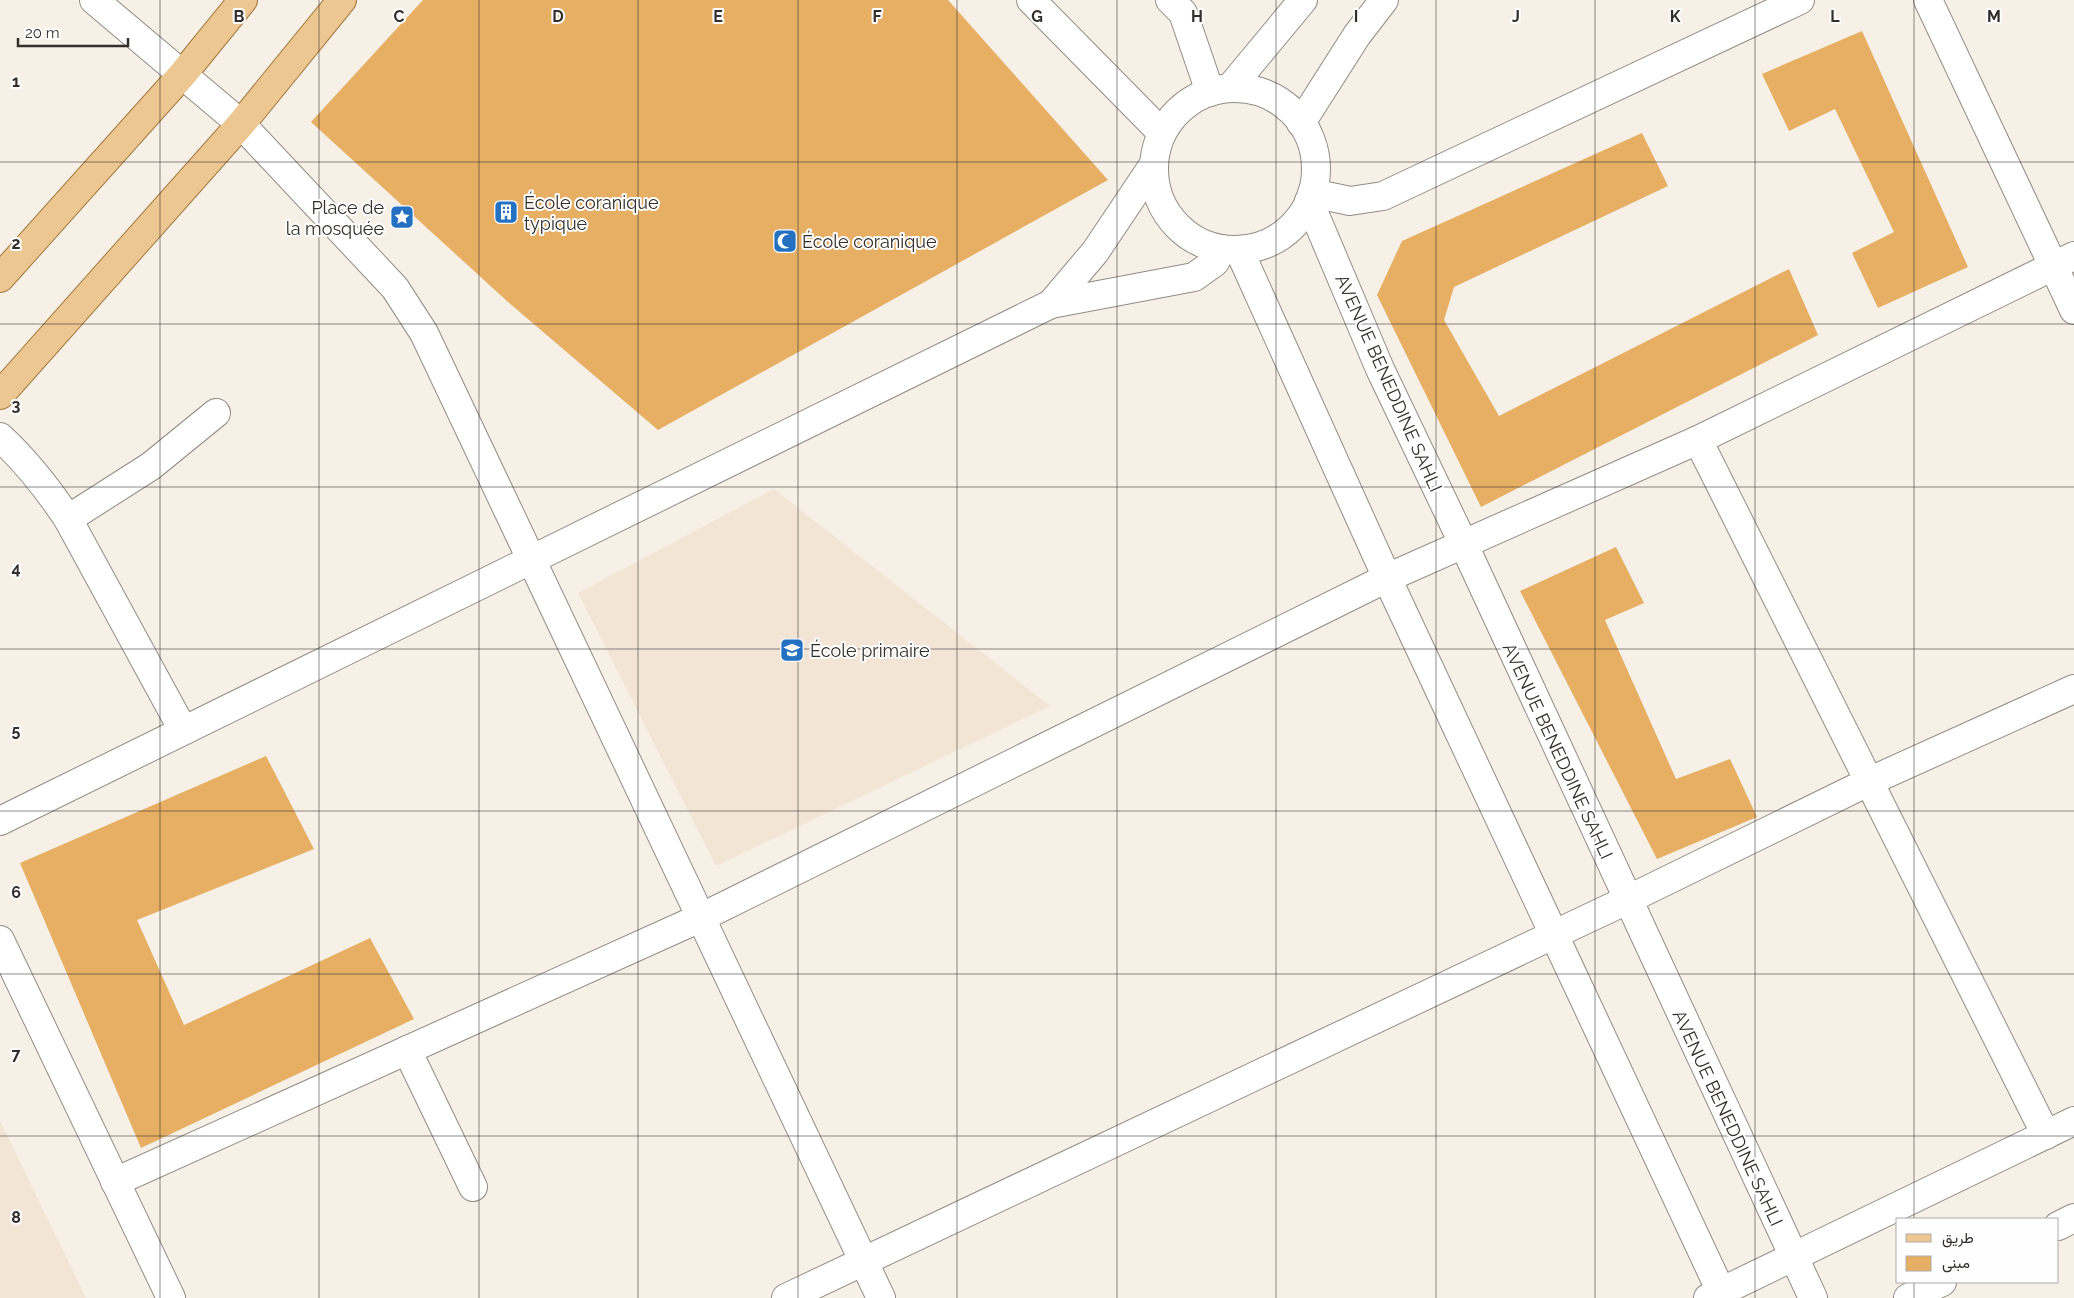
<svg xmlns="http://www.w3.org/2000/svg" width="2074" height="1298" viewBox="0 0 2074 1298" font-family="Raleway,Vazirmatn,sans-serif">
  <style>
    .built { fill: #f2e5d6 }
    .building { fill: #e7af64 }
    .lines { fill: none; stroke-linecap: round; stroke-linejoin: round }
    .minor-casing { stroke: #938c84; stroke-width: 30 }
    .major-casing { stroke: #a3793e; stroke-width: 30 }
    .minor { stroke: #fff; stroke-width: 28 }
    .major { stroke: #ecc791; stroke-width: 28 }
    .grid { fill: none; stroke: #312e2b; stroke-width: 1; stroke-opacity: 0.55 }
    .labels { text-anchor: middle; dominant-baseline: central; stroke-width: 4; stroke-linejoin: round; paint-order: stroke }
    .poi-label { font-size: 18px; fill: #312e2b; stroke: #fefefe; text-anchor: start }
    .street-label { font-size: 18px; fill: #312e2b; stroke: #fefefe }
    .grid-label { font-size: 16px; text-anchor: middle; font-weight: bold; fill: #312e2b; stroke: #fefefe; stroke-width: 4; stroke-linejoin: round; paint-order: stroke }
  </style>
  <rect width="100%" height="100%" fill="#f7f0e7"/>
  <!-- built -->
  <g class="built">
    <polygon points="774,489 1050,706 716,866 578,593"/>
    <polygon points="0,1121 86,1298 0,1298"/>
  </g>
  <!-- building -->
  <g class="building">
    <polygon points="423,0 948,0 1108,180 658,430 508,302 311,122"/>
    <polygon points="1862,31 1968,267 1878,308 1852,253 1894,232 1835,109 1789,131 1762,74"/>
    <polygon points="1642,133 1668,186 1454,287 1444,320 1499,416 1789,269 1818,335 1481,507 1377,295 1402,241"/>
    <polygon points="1616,547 1644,603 1605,620 1676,779 1730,759 1757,817 1657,859 1520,591"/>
    <polygon points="266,756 314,849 137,920 184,1025 370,938 414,1019 141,1148 20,863"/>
  </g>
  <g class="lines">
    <!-- minor casing -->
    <g class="minor-casing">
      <g id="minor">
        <polyline points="94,0 241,124 395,288 424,333 881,1298"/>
        <polyline points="1031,0 1162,133"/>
        <polyline points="1170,0 1183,13 1210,92"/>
        <polyline points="1928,0 2074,310"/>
        <polyline points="1230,88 1303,0"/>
        <circle cx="1235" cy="169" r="81"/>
        <polyline points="1301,123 1357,35 1384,0"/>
        <polyline points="1312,193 1350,201 1383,196 1800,0"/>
        <polyline points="1309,201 1380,369 1464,545 1813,1298"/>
        <polyline points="1239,250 1387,578 1724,1298"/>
        <polyline points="1051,304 1095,252 1154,164"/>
        <path d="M0 437C26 461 48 489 68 519L183 730"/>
        <polyline points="1698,440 2046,1135"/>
        <polyline points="68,519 151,466 216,413"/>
        <polyline points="0,821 1051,304 1194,277 1215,262 1222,249"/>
        <polyline points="0,940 171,1298"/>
        <polyline points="407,1050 473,1187"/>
        <polyline points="115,1182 700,918 1387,578 1698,440 2074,256"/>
        <polyline points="2058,1226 2074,1218"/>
        <polyline points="786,1298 1627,900 1868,782 2074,689"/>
        <polyline points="1708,1298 2074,1121"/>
        <polyline points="1908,1298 1942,1282"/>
      </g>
    </g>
    <!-- major casing -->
    <g class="major-casing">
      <g id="major">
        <polyline points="0,278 182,75 243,0"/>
        <polyline points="0,395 241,124 342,0"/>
      </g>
    </g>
    <!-- minor -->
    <use href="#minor" class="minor"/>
    <!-- major -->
    <use href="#major" class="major"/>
  </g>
  <!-- grid -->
  <path class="grid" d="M160 0V1298M319 0V1298M479 0V1298M638 0V1298M798 0V1298M957 0V1298M1117 0V1298M1276 0V1298M1436 0V1298M1595 0V1298M1755 0V1298M1914 0V1219M0 162H2074M0 324H2074M0 487H2074M0 649H2074M0 811H2074M0 974H2074M0 1136H2074M1914 1282V1298"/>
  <!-- icons -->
  <defs>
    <g id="building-square" transform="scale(1.25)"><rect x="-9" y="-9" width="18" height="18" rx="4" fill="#2571c1" stroke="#fefefe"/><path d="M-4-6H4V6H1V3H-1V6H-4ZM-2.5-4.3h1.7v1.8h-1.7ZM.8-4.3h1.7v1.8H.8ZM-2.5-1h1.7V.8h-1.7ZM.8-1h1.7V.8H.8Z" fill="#fff"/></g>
    <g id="sight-square" transform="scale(1.25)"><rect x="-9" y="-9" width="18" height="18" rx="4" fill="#2571c1" stroke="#fefefe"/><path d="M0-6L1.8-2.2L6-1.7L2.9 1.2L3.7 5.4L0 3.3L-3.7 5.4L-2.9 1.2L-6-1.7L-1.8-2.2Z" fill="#fff"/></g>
    <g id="mosque-square" transform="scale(1.25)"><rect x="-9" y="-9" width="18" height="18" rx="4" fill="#2571c1" stroke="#fefefe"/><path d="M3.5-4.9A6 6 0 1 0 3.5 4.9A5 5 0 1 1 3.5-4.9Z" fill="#fff"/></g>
    <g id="school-square" transform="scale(1.25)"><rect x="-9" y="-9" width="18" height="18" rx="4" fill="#2571c1" stroke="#fefefe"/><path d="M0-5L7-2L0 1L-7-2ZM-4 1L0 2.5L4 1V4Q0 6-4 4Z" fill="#fff"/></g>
  </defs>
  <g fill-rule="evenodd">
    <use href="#building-square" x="506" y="212"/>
    <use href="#sight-square" x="402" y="217"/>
    <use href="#mosque-square" x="785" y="241"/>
    <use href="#school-square" x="792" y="650"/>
  </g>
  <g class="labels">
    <!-- poi labels -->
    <g class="poi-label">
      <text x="524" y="202">École coranique<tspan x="524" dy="21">typique</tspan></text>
      <text x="384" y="207" text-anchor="end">Place de<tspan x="384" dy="21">la mosquée</tspan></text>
      <text x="802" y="241">École coranique</text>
      <text x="810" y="650">École primaire</text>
    </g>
    <!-- street labels -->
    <g class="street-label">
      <text transform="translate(1389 383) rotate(66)">AVENUE BENEDDINE SAHLI</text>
      <text transform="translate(1558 751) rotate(65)">AVENUE BENEDDINE SAHLI</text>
      <text transform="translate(1728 1118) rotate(65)">AVENUE BENEDDINE SAHLI</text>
    </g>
  </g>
  <g class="grid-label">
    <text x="239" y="22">B</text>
    <text x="399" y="22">C</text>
    <text x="558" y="22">D</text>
    <text x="718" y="22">E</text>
    <text x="877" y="22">F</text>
    <text x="1037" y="22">G</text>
    <text x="1197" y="22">H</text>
    <text x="1356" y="22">I</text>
    <text x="1516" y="22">J</text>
    <text x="1675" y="22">K</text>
    <text x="1835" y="22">L</text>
    <text x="1994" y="22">M</text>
    <text x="16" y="87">1</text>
    <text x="16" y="249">2</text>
    <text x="16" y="411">3</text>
    <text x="16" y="574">4</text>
    <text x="16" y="736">5</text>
    <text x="16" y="898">6</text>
    <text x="16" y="1060">7</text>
    <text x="16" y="1223">8</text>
  </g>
  <!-- legend -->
  <rect x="1896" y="1218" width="162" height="65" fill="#fefefe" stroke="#acabaa"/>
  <rect x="1906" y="1234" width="25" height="8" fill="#ecc791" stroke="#acabaa"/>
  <text x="1942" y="1243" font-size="15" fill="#312e2b">طريق</text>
  <rect x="1906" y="1256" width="25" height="15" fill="#e7af64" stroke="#acabaa"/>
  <text x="1942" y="1268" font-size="15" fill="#312e2b">مبنى</text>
  <!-- scale -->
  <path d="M18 38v8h110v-8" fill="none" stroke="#312e2b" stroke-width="2.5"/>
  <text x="25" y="38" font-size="15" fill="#312e2b" stroke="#fefefe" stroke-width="4" paint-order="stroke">20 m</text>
</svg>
